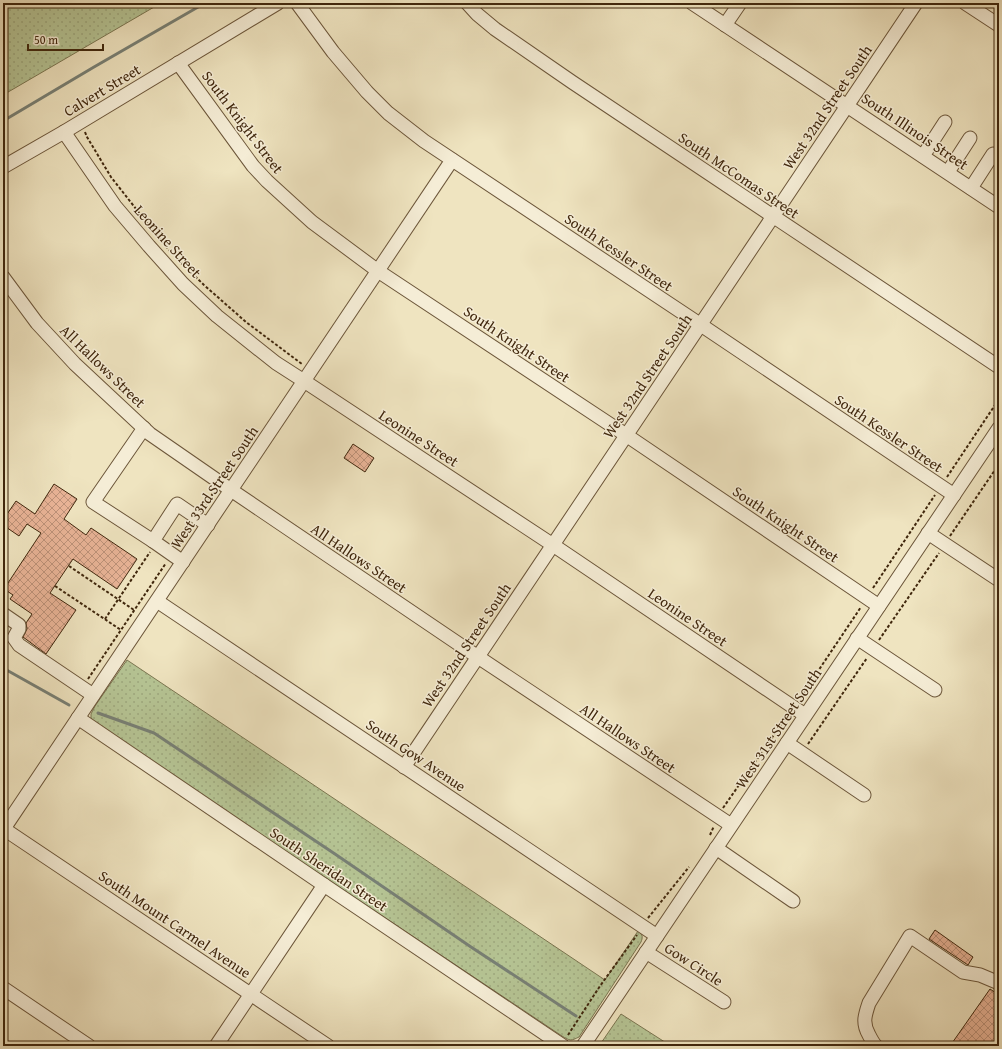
<svg xmlns="http://www.w3.org/2000/svg" width="1002" height="1049" viewBox="0 0 1002 1049" font-family="'Gentium Book Plus',serif">
  <style>
    .grass { fill: url(#grass-dots); stroke: #7b7651 }
    .lines { fill: none; stroke-linecap: round; stroke-linejoin: round }
    .stream { stroke: #788075; stroke-width: 3 }
    .building { fill: url(#building-cross-hatch); stroke: #40270d }
    .minor-casing { stroke: #6c563a; stroke-width: 15 }
    .path { stroke: #40270d; stroke-width: 2; stroke-dasharray: 3 2; stroke-linecap: butt }
    .minor { stroke: #f5edd6; stroke-width: 13 }
    .labels { text-anchor: middle; dominant-baseline: central; stroke-width: 3; stroke-linejoin: round; paint-order: stroke }
    .street-label { font-size: 15px; fill: #40270d; stroke: #f5edd6 }
  </style>
  <defs>
    <pattern id="grass-dots" width="8" height="8" patternUnits="userSpaceOnUse"><rect width="8" height="8" fill="#b6c595"/><path d="M2 2h.1M6 6h.1" fill="none" stroke="#9ea97f" stroke-width="1.8" stroke-linecap="round"/></pattern>
    <pattern id="building-cross-hatch" width="8" height="8" patternUnits="userSpaceOnUse"><rect width="8" height="8" fill="#e8b396"/><path d="M0 0l8 8M0 8l8-8" fill="none" stroke="#bd9279"/></pattern>
  </defs>
  <rect width="100%" height="100%" fill="#efe4c0"/>
  <filter id="stains"><feTurbulence type="fractalNoise" baseFrequency=".005" numOctaves="4"/><feColorMatrix values="0 0 0 0 .2 0 0 0 0 .09 0 0 0 0 .02 0 0 0 .5 -.17"/></filter>
  <radialGradient id="worn" r=".72"><stop offset=".6" stop-color="#630" stop-opacity="0"/><stop offset="1" stop-color="#630" stop-opacity=".3"/></radialGradient>
  <!-- grass -->
  <g class="grass">
    <polygon points="3,3 161,3 3,95"/>
    <path d="M127 660 605 980 638 931C643 935 643 937 641 942L579 1037C571 1041 570 1041 562 1036L95 724 91 719V714L95 706Z"/>
    <polygon points="621,1014 671,1046 599,1046"/>
  </g>
  <g class="lines">
    <!-- stream -->
    <g class="stream">
      <polyline points="3,121 94,67 205,3"/>
      <polyline points="3,668 69,705"/>
      <polyline points="98,713 154,733 335,854 471,947 576,1016"/>
    </g>
  </g>
  <!-- building -->
  <g class="building">
    <polygon points="353,444 374,458 365,472 344,458"/>
    <polygon points="54,484 77,499 64,519 86,535 91,528 137,559 117,589 73,559 50,593 76,610 46,654 23,637 27,629 26,623 32,614 10,599 13,595 4,589 41,533 27,524 19,536 3,525 3,520 16,501 35,514"/>
    <polygon points="935,930 973,957 968,965 929,939"/>
    <polygon points="990,989 999,995 999,1040 995,1046 950,1046"/>
  </g>
  <g class="lines">
    <!-- minor casing -->
    <g class="minor-casing">
      <g id="minor">
        <polyline points="297,3 333,52 367,92 388,113 424,141 701,325 954,495"/>
        <polyline points="467,3 477,14 495,29 572,82 999,367"/>
        <polyline points="692,3 999,207"/>
        <polyline points="965,3 997,24"/>
        <polyline points="725,25 740,3"/>
        <polyline points="178,63 253,166 267,181 312,222 378,271 626,435 879,606"/>
        <polyline points="64,132 115,206 149,246 183,284 217,316 276,363 304,381 553,545 805,715"/>
        <polyline points="923,156 945,122"/>
        <polyline points="3,167 64,132 278,3"/>
        <polyline points="948,172 970,138"/>
        <polyline points="971,188 993,154"/>
        <polyline points="3,277 37,323 75,364 150,434 231,490 478,657 731,825"/>
        <polyline points="144,428 93,502 153,541"/>
        <polyline points="928,533 999,580"/>
        <polyline points="183,562 153,541 177,504 208,525"/>
        <polyline points="157,601 657,936"/>
        <polyline points="3,614 19,625 19,629 14,638 19,645 93,695"/>
        <polyline points="857,638 935,690"/>
        <polyline points="78,718 324,885 563,1046"/>
        <polyline points="787,743 864,795"/>
        <polyline points="404,767 916,3"/>
        <polyline points="4,829 328,1046"/>
        <polyline points="3,830 452,160"/>
        <polyline points="716,848 793,901"/>
        <polyline points="646,952 724,1002"/>
        <polyline points="3,988 89,1046"/>
        <polyline points="216,1046 324,885"/>
        <polyline points="583,1046 999,428"/>
        <path d="M876 1046C873 1043 871 1039 869 1035 862 1023 865 1015 869 1003L910 936 963 972 980 975 999 983"/>
      </g>
    </g>
    <!-- path -->
    <g class="path">
      <polyline points="85,132 87,137 111,177 151,228 170,251"/>
      <polyline points="177,259 204,285 246,322 302,364"/>
      <polyline points="947,477 999,399"/>
      <polyline points="203,508 214,492"/>
      <polyline points="950,536 999,464"/>
      <polyline points="179,545 191,527"/>
      <polyline points="69,566 134,610"/>
      <polyline points="55,586 121,630"/>
      <polyline points="873,588 935,495"/>
      <polyline points="105,619 150,552"/>
      <polyline points="879,640 939,553"/>
      <polyline points="88,679 166,563"/>
      <polyline points="800,698 861,607"/>
      <polyline points="808,744 867,658"/>
      <polyline points="723,808 787,716"/>
      <polyline points="710,835 714,826"/>
      <polyline points="648,918 689,867"/>
      <polyline points="568,1035 600,986 637,935"/>
    </g>
    <!-- minor -->
    <use href="#minor" class="minor"/>
  </g>
  <g class="labels">
    <!-- street labels -->
    <g class="street-label">
      <text transform="translate(102 90) rotate(-31)">Calvert Street</text>
      <text transform="translate(827 107) rotate(-56)">West 32nd Street South</text>
      <text transform="translate(243 122) rotate(53)">South Knight Street</text>
      <text transform="translate(915 131) rotate(34)">South Illinois Street</text>
      <text transform="translate(739 175) rotate(34)">South McComas Street</text>
      <text transform="translate(168 241) rotate(48)">Leonine Street</text>
      <text transform="translate(619 252) rotate(34)">South Kessler Street</text>
      <text transform="translate(517 344) rotate(34)">South Knight Street</text>
      <text transform="translate(103 366) rotate(44)">All Hallows Street</text>
      <text transform="translate(647 376) rotate(-56)">West 32nd Street South</text>
      <text transform="translate(889 433) rotate(34)">South Kessler Street</text>
      <text transform="translate(419 438) rotate(33)">Leonine Street</text>
      <text transform="translate(214 487) rotate(-56)">West 33rd Street South</text>
      <text transform="translate(786 524) rotate(34)">South Knight Street</text>
      <text transform="translate(359 558) rotate(34)">All Hallows Street</text>
      <text transform="translate(688 617) rotate(34)">Leonine Street</text>
      <text transform="translate(466 645) rotate(-56)">West 32nd Street South</text>
      <text transform="translate(778 728) rotate(-56)">West 31st Street South</text>
      <text transform="translate(628 738) rotate(34)">All Hallows Street</text>
      <text transform="translate(416 755) rotate(34)">South Gow Avenue</text>
      <text transform="translate(329 869) rotate(34)">South Sheridan Street</text>
      <text transform="translate(175 924) rotate(34)">South Mount Carmel Avenue</text>
      <text transform="translate(694 964) rotate(33)">Gow Circle</text>
    </g>
  </g>
  <!-- margin -->
  <rect width="1002" height="1049" fill="none" stroke="#efe4c0" stroke-width="16"/>
  <rect x="4" y="4" width="994" height="1041" fill="none" stroke="#40270d" stroke-width="2"/>
  <rect x="8" y="8" width="986" height="1033" fill="none" stroke="#40270d"/>
  <!-- scale -->
  <path d="M28 44v6h75v-6" fill="none" stroke="#40270d" stroke-width="2"/>
  <text x="34" y="44" font-size="12" fill="#40270d" stroke="#f5edd6" stroke-width="3" paint-order="stroke">50 m</text>
  <rect width="100%" height="100%" filter="url(#stains)"/>
  <rect width="100%" height="100%" fill="url(#worn)"/>
</svg>
